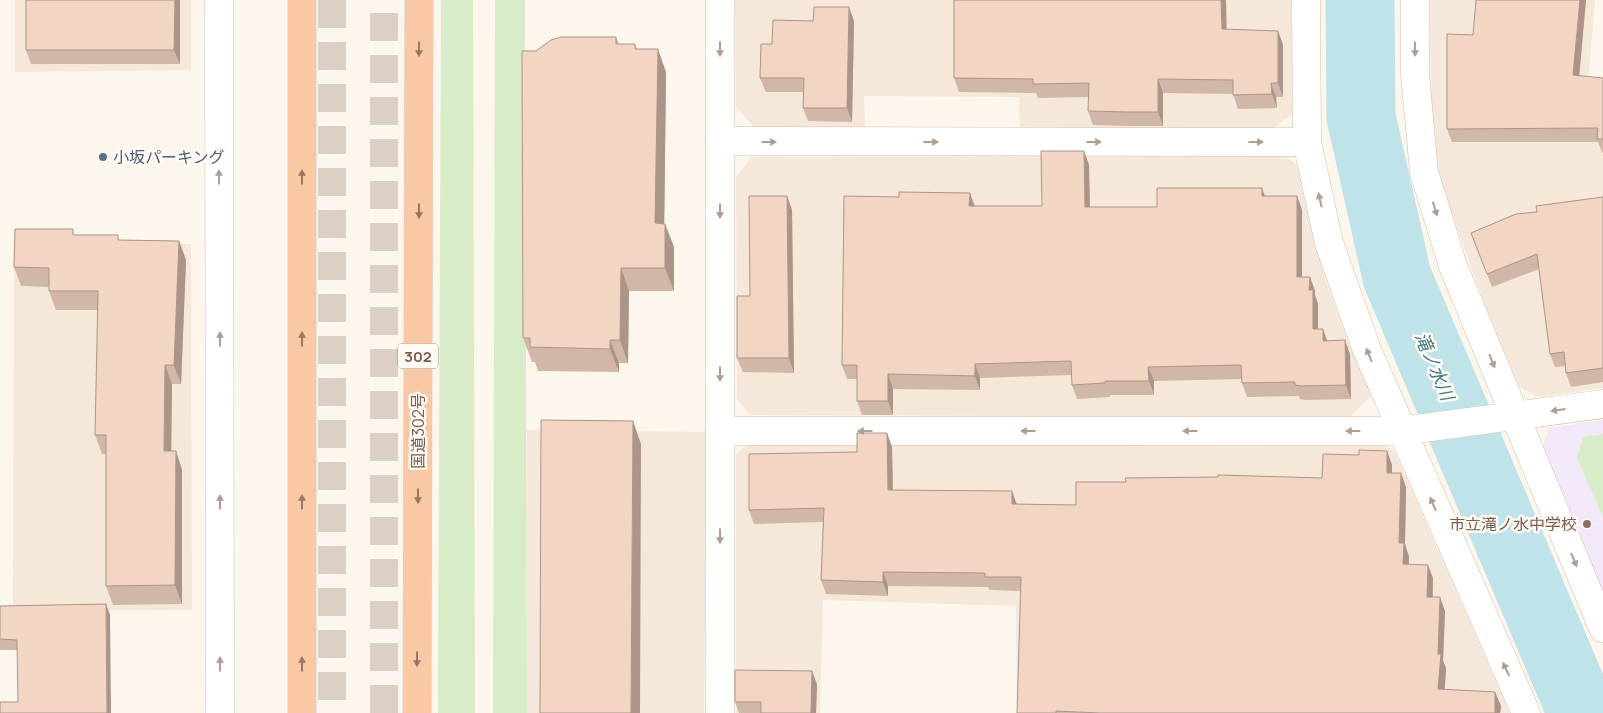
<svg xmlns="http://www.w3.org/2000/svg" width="1603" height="713" viewBox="0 0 1603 713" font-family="Manrope,'Noto Sans JP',sans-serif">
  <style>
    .residential { fill: #f5e8da }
    .education { fill: #f3e8fa }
    .green { fill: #d8ecc9 }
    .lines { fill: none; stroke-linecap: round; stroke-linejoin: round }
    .river { stroke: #bfe3e8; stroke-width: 69 }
    .motorway-tunnel { stroke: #dcd0c4; stroke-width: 28; stroke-dasharray: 28 14; stroke-linecap: butt }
    .minor-casing { stroke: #d1beb0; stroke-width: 29 }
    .trunk-casing { stroke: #dad1cd; stroke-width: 29 }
    .minor { stroke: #fff; stroke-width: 28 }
    .trunk { stroke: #f9c8a4; stroke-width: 28 }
    .wall { fill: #d1b7a8 }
    .shaded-wall { fill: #aa9588 }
    .building { fill: #f3d5c3; stroke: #aa9588 }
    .oneway { fill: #9a7763 }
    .oneway2 { fill: #af9d94 }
    .service-dot { fill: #5c6f8a; stroke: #fffaf3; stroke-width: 2 }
    .education-dot { fill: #8d6e63; stroke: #fffaf3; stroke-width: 2 }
    .labels { text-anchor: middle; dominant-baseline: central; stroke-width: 5; stroke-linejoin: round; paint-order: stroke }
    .shield { fill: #fffaf3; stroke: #a28b7f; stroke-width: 1 }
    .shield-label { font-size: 15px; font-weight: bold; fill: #7a5c4d }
    .service-label { font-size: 16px; fill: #4e5e75; stroke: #fffaf3; text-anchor: start }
    .street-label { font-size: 16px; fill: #7a5c4d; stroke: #fffaf3 }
    .education-label { font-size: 16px; fill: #785e54; stroke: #fffaf3; text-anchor: end }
    .water-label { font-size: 18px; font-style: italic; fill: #437c86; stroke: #fffaf3 }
  </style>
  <rect width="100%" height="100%" fill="#fdf6ec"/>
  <!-- residential -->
  <g class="residential">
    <polygon points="15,0 191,0 191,70 15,72"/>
    <polygon points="735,0 1291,0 1293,114 1268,131 1020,129 1019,97 864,96 865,128 754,127 736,107"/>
    <polygon points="1430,0 1595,0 1588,83 1603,84 1603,388 1539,397 1518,386 1486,308 1442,187 1432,137"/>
    <polygon points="1284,155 1302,169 1309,218 1326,281 1346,334 1373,394 1350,417 750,415 737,399 736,177 752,157"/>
    <polygon points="14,243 191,244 192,610 13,611"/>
    <polygon points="527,430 707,432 704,713 527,713"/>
    <polygon points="748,444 1385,446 1395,452 1510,713 1017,713 1016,606 823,600 820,713 736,713 736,454"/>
  </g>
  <!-- education -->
  <polygon class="education" points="1603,420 1603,596 1541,452 1549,428"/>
  <!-- green -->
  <g class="green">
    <polygon points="441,0 473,0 475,713 438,713"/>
    <polygon points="495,0 525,0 527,713 493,713"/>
    <polygon points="1603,434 1603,517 1577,458 1583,437"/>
  </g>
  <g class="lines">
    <!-- river -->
    <polyline class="river" points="1360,0 1361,117 1397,277 1582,713"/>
    <!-- motorway-tunnel -->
    <g class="motorway-tunnel">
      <polyline points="332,0 332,713"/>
      <polyline points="384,713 384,0"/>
    </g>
    <!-- minor casing -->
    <g class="minor-casing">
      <g id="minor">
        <polyline points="219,0 220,713"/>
        <polyline points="720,0 720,713"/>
        <polyline points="1306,0 1307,142 1329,243 1367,350 1526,713"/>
        <polyline points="1415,0 1415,74 1424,172 1453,266 1603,628"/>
        <polyline points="720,141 1307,142"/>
        <polyline points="720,431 1401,431 1603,404"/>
      </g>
    </g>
    <!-- trunk casing -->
    <g class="trunk-casing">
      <g id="trunk">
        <polyline points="302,0 302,713"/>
        <polyline points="417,713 419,0"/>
      </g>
    </g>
    <!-- minor -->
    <use href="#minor" class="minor"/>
    <!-- trunk -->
    <use href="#trunk" class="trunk"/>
  </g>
  <!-- wall -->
  <g class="wall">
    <polygon points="180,0 180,64 31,64 26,50"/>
    <polygon points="954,0 1226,0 1226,30 1278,31 1283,45 1283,97 1276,97 1277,108 1238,109 1233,94 1163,93 1163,126 1132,126 1093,125 1088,111 1089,97 1038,98 1036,93 959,92 954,78"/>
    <polygon points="1586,0 1579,76 1603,78 1603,153 1602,152 1598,142 1452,142 1447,129 1473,35"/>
    <polygon points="854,21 852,122 808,121 803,108 803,92 766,92 760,78 772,44"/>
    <polygon points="616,37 619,44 635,44 637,49 666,72 664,224 665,224 674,247 674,291 629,291 628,363 619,363 619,372 538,371 535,362 532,362 523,338 536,51"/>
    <polygon points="1084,151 1089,165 1090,207 1157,207 1265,196 1297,196 1302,210 1302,277 1310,277 1315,291 1315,295 1318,304 1318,329 1327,341 1350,354 1351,399 1306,400 1300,399 1299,396 1247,397 1242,383 1242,379 1154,381 1154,395 1110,395 1110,397 1077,399 1072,385 1072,375 980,378 980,390 893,389 893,415 862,415 857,401 857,379 847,379 842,365 975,206 1042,206"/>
    <polygon points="787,196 792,210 794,373 743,372 737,358 750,296"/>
    <polygon points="1603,197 1603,382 1571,387 1566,373 1565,366 1555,367 1550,354 1539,269 1492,287 1476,246 1537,212"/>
    <polygon points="75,235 120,240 179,241 186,260 181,384 172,384 171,451 176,451 182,470 182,604 113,605 106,586 106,454 102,454 95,435 98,310 56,310 49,291 49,287 21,286 14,267"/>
    <polygon points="887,433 892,447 893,490 1017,504 1076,505 1126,482 1322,478 1359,455 1387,451 1392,465 1392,473 1406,487 1405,544 1409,557 1409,564 1433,578 1433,597 1445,611 1443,661 1446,668 1444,690 1495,692 1501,706 1500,713 1017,713 1021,591 990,590 988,587 888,586 888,596 826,594 821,580 823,522 754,524 749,510 857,452"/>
    <polygon points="106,604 110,615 18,702 17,650 0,650 0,606"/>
    <polygon points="817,684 816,713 739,713 735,702"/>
  </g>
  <!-- shaded-wall -->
  <g class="shaded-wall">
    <polygon points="175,0 180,0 180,64 174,50"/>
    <polygon points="1221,0 1226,0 1227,44 1222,29"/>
    <polygon points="1580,0 1586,0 1578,89 1573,75"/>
    <polygon points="849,7 854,21 852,122 847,108"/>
    <polygon points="1278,31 1283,45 1283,97 1278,83"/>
    <polygon points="658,49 666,72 664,247 655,223"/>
    <polygon points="1158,79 1163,93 1163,126 1158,112"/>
    <polygon points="1271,83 1276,97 1277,108 1272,94"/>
    <polygon points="1084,151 1089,165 1090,221 1085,207"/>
    <polygon points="1262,188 1267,202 1262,196"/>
    <polygon points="970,193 975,207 969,206"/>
    <polygon points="787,196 792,210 794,373 789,358"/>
    <polygon points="1297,196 1302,210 1302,291 1297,277"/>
    <polygon points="665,224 674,247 674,291 665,268"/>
    <polygon points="179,241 186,260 181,384 174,365"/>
    <polygon points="621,268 629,291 628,363 620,340"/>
    <polygon points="1310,277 1315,291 1315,295 1318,304 1318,343 1313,329 1309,290"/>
    <polygon points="1323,329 1328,343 1323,341"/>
    <polygon points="610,340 619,363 619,372 610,349"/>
    <polygon points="1345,340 1350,354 1351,399 1346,385"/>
    <polygon points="975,364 980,378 980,390 975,376"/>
    <polygon points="165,365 172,384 171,470 164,451"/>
    <polygon points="1148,367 1154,381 1154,395 1149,381"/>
    <polygon points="888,374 893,389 893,415 888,401"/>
    <polygon points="633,421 641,444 640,713 631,713"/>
    <polygon points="887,433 892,447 893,504 888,490"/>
    <polygon points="176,451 182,470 182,604 175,585"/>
    <polygon points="1387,451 1392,465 1392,487 1387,473"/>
    <polygon points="1401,473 1406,487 1405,544 1409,557 1408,578 1403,564 1399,543"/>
    <polygon points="1012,491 1017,505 1012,504"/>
    <polygon points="1428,565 1433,578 1432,610 1427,597"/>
    <polygon points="883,572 888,586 888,596 883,582"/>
    <polygon points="1440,597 1445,611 1443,661 1446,668 1444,703 1438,689 1438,654"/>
    <polygon points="106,604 110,615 111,713 107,713"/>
    <polygon points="812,671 817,684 816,713 811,713"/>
    <polygon points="1495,692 1501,706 1500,713 1495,713"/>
  </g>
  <!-- building -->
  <g class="building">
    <polygon points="26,0 175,0 174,50 26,50"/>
    <polygon points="954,0 1221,0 1222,29 1278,31 1278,83 1271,83 1272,94 1233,95 1233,80 1158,79 1158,112 1127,112 1088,111 1089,83 1033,84 1033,79 954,78"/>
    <polygon points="1476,0 1580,0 1573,75 1603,78 1603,139 1597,139 1598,128 1447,129 1447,34 1473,35"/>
    <polygon points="814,7 849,7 847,108 803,108 804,78 760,78 761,44 772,44 773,20 813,21"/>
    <polygon points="561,37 616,37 616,44 635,44 635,49 658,49 655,223 665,224 665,268 621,268 620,340 610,340 610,349 530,347 530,338 523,338 522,51 536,51 551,40"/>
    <polygon points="1041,151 1084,151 1085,207 1157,207 1157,188 1262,188 1262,196 1297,196 1297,277 1310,277 1309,290 1313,290 1313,329 1323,329 1323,341 1345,340 1346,385 1301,386 1295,385 1295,382 1242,383 1241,365 1148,367 1149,381 1105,381 1105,383 1072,385 1071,361 975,364 975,376 888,374 888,401 857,401 857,365 842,365 844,196 899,197 899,192 970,193 969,206 1042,206"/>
    <polygon points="749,196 787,196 789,358 737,358 737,296 750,296"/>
    <polygon points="1603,197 1603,368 1566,373 1564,352 1550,354 1537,254 1487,274 1471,233 1516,214 1537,212 1536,206"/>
    <polygon points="15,229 73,229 73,235 118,235 118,240 179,241 174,365 165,365 164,451 176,451 175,585 106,586 106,435 95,435 98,291 49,291 49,268 14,267"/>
    <polygon points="541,420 633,421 631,713 540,713"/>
    <polygon points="857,433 887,433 888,490 1012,491 1012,504 1076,505 1076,482 1126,482 1125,478 1218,477 1218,475 1322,478 1323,454 1359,455 1359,450 1387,451 1387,473 1401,473 1399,543 1404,543 1403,564 1428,565 1427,597 1440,597 1438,654 1441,654 1438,689 1495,692 1495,713 1100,713 1056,711 1056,713 1017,713 1021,577 985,577 985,573 883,572 883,582 821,580 824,508 749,510 749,454 857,452"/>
    <polygon points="106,604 107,713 0,713 0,702 18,702 17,640 0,639 0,606"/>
    <polygon points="735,670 812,671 811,713 761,713 761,702 735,702"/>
  </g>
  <!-- one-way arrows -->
  <defs><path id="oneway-solid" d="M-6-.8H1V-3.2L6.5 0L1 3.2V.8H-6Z" transform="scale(1.25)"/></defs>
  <g class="oneway">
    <use href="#oneway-solid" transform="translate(419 49) rotate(90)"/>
    <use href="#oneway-solid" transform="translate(302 177) rotate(-90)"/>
    <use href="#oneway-solid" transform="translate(419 211) rotate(90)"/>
    <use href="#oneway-solid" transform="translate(302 339) rotate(-90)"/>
    <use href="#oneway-solid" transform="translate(418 496) rotate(90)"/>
    <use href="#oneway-solid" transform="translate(302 502) rotate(-90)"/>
    <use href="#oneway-solid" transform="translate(417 659) rotate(90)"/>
    <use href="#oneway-solid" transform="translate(302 664) rotate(-90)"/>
  </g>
  <g class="oneway2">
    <use href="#oneway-solid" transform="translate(720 49) rotate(90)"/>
    <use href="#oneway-solid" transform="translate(1415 49) rotate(89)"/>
    <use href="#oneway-solid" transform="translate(769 142)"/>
    <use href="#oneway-solid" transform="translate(931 142)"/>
    <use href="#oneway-solid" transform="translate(1094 142)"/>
    <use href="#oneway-solid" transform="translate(1256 142)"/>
    <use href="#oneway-solid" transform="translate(219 177) rotate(-90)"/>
    <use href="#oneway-solid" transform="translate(1320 200) rotate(-103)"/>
    <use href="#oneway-solid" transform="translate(1435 209) rotate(73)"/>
    <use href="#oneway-solid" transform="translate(720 211) rotate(90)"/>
    <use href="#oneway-solid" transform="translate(220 339) rotate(-90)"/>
    <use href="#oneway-solid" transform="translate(1369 355) rotate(-112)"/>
    <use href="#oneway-solid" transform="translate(1492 361) rotate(68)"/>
    <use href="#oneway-solid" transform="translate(720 374) rotate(90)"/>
    <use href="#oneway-solid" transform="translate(1558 410) rotate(172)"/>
    <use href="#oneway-solid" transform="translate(865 431) rotate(180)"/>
    <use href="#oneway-solid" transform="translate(1028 431) rotate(180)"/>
    <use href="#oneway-solid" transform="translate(1190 431) rotate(180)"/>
    <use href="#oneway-solid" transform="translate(1353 431) rotate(180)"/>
    <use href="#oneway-solid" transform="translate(220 502) rotate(-90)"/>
    <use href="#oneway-solid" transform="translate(1433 504) rotate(-114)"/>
    <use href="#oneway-solid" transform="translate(720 536) rotate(90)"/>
    <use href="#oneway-solid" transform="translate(1574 560) rotate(67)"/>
    <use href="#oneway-solid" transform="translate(220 664) rotate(-90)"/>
    <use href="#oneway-solid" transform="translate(1506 669) rotate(-115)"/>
  </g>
  <!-- markers -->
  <circle class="service-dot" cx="103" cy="157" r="5"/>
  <circle class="education-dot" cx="1587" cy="524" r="5"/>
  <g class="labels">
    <!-- shield labels -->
    <rect class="shield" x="398" y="343.5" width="40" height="25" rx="4"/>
    <g class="shield-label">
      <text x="418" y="356">302</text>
    </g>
    <!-- service labels -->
    <g class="service-label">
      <text x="113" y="157">小坂パーキング</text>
    </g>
    <!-- street labels -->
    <g class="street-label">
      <text transform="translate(418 431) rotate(-90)">国道302号</text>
    </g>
    <!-- education labels -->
    <g class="education-label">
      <text x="1577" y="524">市立滝ノ水中学校</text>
    </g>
    <!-- water labels -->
    <g class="water-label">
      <text transform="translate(1435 366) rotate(67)">滝ノ水川</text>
    </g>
  </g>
</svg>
